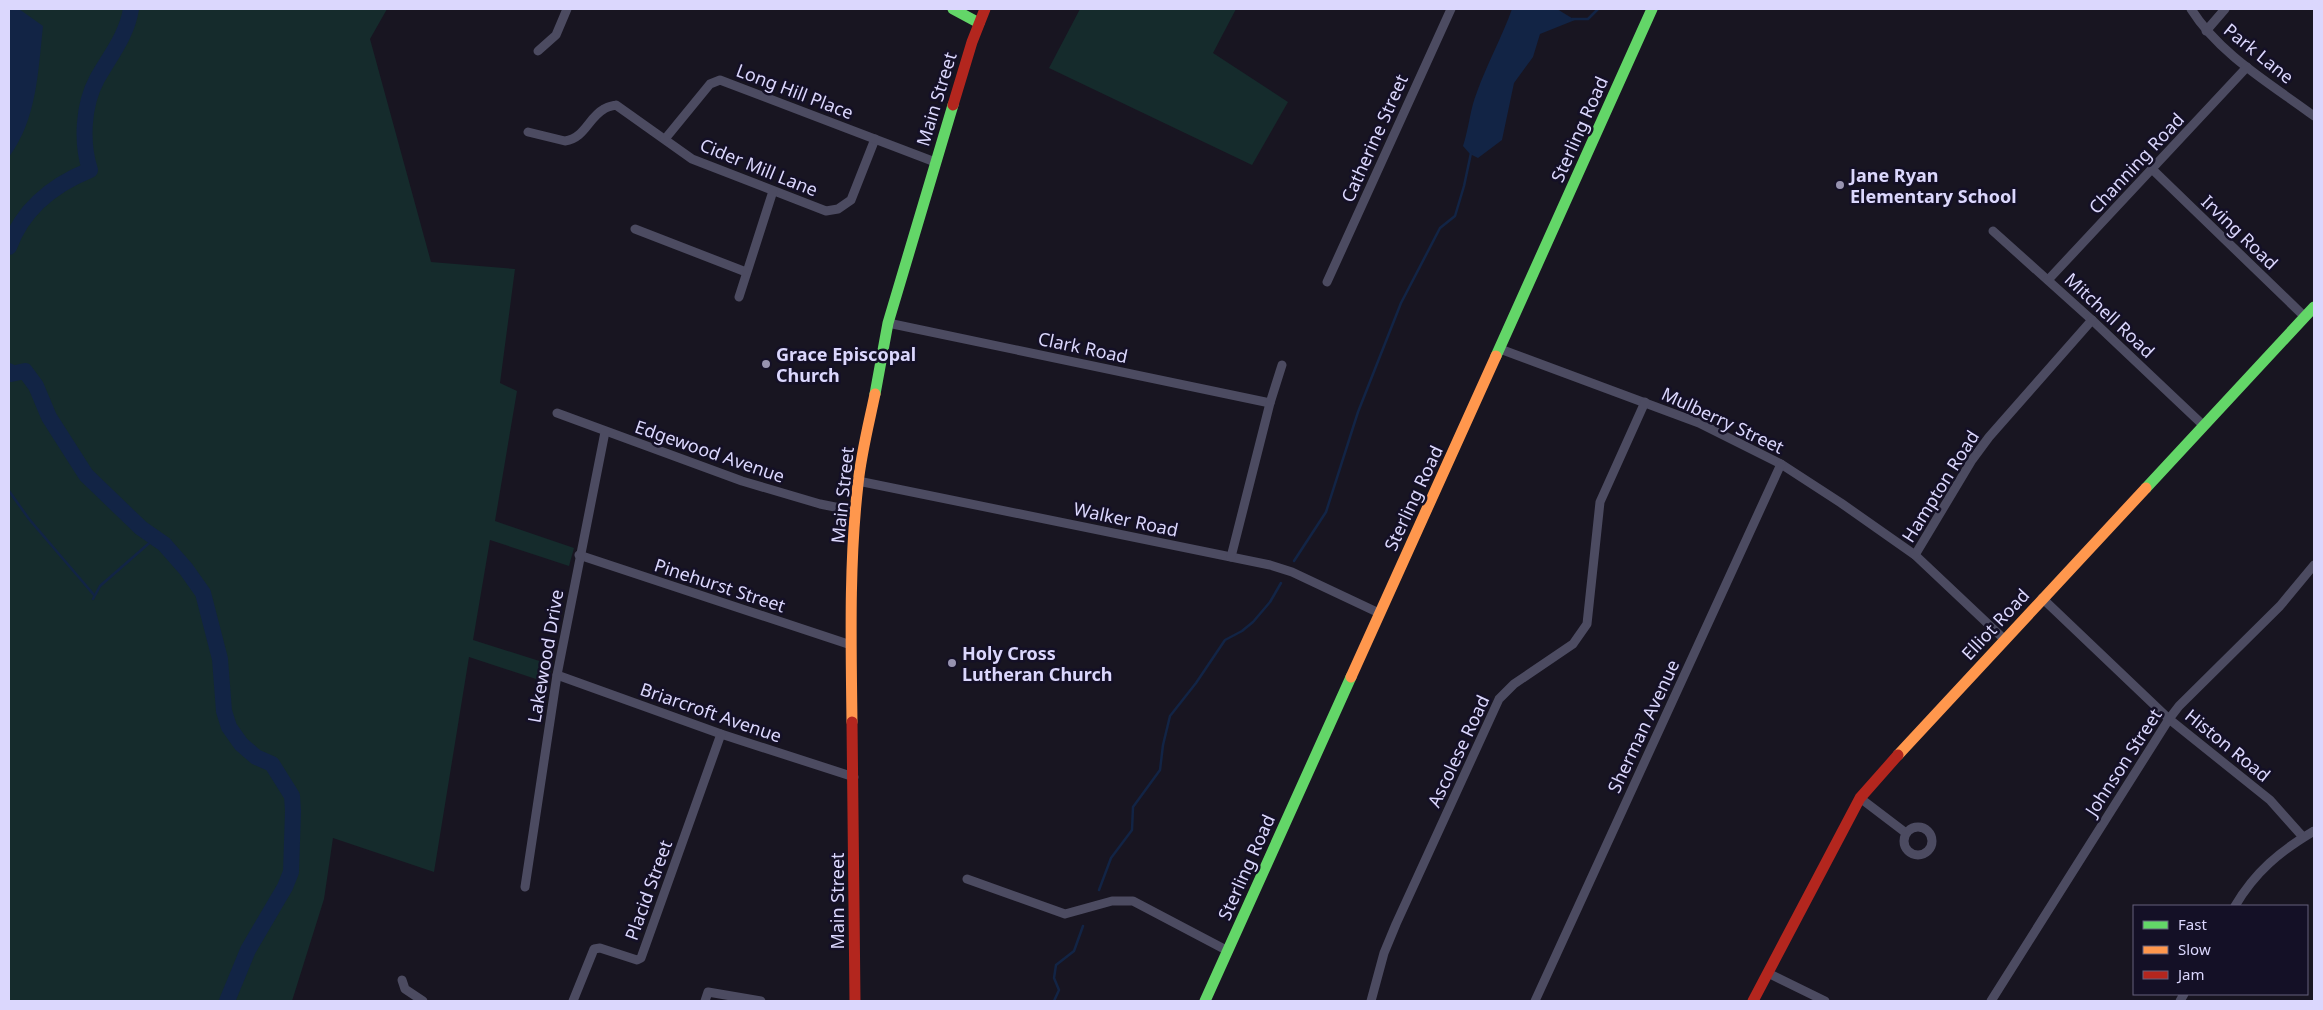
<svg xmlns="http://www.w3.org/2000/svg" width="2323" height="1010" viewBox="0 0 2323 1010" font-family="'Noto Sans',sans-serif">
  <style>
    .green { fill: #152b2c }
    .water { fill: #122445 }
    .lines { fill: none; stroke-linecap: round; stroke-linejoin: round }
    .stream { stroke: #122445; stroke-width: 2.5 }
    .river { stroke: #122445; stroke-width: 16 }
    .street { stroke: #4c4b61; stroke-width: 9 }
    .fast { stroke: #63d668; stroke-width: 11 }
    .slow { stroke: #ff974d; stroke-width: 11 }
    .jam { stroke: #b3261e; stroke-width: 11 }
    .poi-dot { fill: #9793b0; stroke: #141026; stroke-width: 2 }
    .labels { text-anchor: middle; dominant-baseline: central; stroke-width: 5; stroke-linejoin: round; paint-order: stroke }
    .street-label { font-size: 18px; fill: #dbd7fd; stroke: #141026 }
    .poi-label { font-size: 18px; font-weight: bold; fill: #dbd7fd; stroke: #141026; text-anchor: start }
  </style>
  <rect width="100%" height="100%" fill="#181521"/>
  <!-- green -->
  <g class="green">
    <polygon points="9,9 387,9 370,39 431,262 515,269 500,383 517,391 495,521 574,548 569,566 490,540 473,640 552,665 548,683 469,657 434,872 333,838 324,899 292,1001 9,1001"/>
    <polygon points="1080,9 1236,9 1213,53 1288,102 1252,165 1049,68"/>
  </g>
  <!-- water -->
  <g class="water">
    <path d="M9 9H19L43 26C38 72 37 119 9 157Z"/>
    <path d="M1512 9H1557L1575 20 1540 34 1533 57 1514 83 1502 140 1478 158 1470 154 1463 146C1469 128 1470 109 1477 92 1487 64 1502 37 1512 9Z"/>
  </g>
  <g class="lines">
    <!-- stream -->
    <g class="stream">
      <polyline points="1572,19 1588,19 1598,9"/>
      <polyline points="9,491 29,519 94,595"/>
      <polyline points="1294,561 1326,512 1358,412 1401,303 1440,228 1455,216 1464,186 1471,153"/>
      <polyline points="93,599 100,586 155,538"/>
      <polyline points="1099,890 1111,858 1132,830 1133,807 1160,770 1163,745 1170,716 1196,683 1225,640 1242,631 1253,622 1270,602 1281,583"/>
      <polyline points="1054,1001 1059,990 1054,978 1056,965 1074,951 1083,926"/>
    </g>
    <!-- river -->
    <g class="river">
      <path d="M9 247C23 208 53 185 90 170 81 142 83 105 97 79 110 56 127 35 131 9"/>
      <polyline points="9,371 11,374 25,371 36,386 49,417 86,475 141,528 164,544 186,569 203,593 220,659 224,711 229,727 241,744 256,757 272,764 292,796 293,811 291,872 285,887 248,950 227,1001"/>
    </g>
    <!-- street -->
    <g class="street">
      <path d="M2191 9C2220 55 2271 84 2314 116"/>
      <polyline points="2206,31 2225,9"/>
      <polyline points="538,51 556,35 567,9"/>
      <path d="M528 132 565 141C585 138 588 118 604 109 607 107 612 106 616 105L692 159 826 211 838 209 851 200 875 139"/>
      <polyline points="665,139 710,84 720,80 935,162"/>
      <polyline points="2153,170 2305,317"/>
      <polyline points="635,229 746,272"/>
      <polyline points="1993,231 2092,320 2203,425"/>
      <polyline points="2048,280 2247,67"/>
      <polyline points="1327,282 1451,9"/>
      <polyline points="739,297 773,191"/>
      <polyline points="888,323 1270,403"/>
      <polyline points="1500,349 1699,423 1781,464 1841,503 1915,555 2004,639"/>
      <polyline points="557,413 742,481 820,504 855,511"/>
      <polyline points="858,481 1270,565 1292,572 1379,613"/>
      <polyline points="579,555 851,645"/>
      <polyline points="1915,555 1972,460 1989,437 2092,320"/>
      <polyline points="1231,557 1270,403 1282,365"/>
      <polyline points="2042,598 2169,719 2270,800 2303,837"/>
      <polyline points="557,675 721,734 854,777"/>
      <polyline points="1860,798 1906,833"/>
      <circle cx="1918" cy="841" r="14"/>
      <polyline points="967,879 1065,914 1112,901 1133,901 1228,951"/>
      <polyline points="525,887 557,675 605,432"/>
      <path d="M2235 906C2255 872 2280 851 2314 831"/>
      <polyline points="1768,973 1825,1001"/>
      <polyline points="402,980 405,989 423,1001"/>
      <polyline points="573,1001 594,949 600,948 637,960 641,958 721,734"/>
      <polyline points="705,1001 708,992 761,1001"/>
      <polyline points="1371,1001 1384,953 1396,924 1499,699 1514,684 1573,644 1587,624 1600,502 1645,402"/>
      <polyline points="1535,1001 1781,464"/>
      <polyline points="1991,1001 2169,719 2179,706 2280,606 2314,565"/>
      <polyline points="2180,1001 2184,994"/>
    </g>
    <!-- fast -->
    <g class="fast">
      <polyline points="953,9 979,23"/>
      <polyline points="1496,356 1652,9"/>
      <polyline points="875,394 888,323 953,105"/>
      <polyline points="2146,488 2314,307"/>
      <polyline points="1205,1001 1351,677"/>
    </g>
    <!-- slow -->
    <g class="slow">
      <polyline points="1351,677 1496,356"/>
      <path d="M852 722C851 643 849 562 858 484 861 454 869 423 875 394"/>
      <polyline points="1898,755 2146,488"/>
    </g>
    <!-- jam -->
    <g class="jam">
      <polyline points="953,105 972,42 985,9"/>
      <polyline points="852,722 855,1001"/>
      <polyline points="1753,1001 1860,798 1898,755"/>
    </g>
  </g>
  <!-- markers -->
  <g class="poi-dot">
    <circle cx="1840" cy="185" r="5"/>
    <circle cx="766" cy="364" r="5"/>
    <circle cx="952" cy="663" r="5"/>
  </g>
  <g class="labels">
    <!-- street labels -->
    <g class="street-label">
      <text transform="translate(2259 53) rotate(39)">Park Lane</text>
      <text transform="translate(795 91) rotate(21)">Long Hill Place</text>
      <text transform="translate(936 99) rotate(-73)">Main Street</text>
      <text transform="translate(1579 129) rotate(-66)">Sterling Road</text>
      <text transform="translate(1374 138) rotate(-66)">Catherine Street</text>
      <text transform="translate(2136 163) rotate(-47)">Channing Road</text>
      <text transform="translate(759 167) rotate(22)">Cider Mill Lane</text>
      <text transform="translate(2240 232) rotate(44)">Irving Road</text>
      <text transform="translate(2110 315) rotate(43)">Mitchell Road</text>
      <text transform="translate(1083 347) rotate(12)">Clark Road</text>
      <text transform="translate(1723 420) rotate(25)">Mulberry Street</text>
      <text transform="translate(710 451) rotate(19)">Edgewood Avenue</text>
      <text transform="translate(1940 486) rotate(-58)">Hampton Road</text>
      <text transform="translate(842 495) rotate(-84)">Main Street</text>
      <text transform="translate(1413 498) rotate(-65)">Sterling Road</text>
      <text transform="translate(1126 519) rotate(12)">Walker Road</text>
      <text transform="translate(720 585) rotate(18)">Pinehurst Street</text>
      <text transform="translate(1995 624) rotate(-47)">Elliot Road</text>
      <text transform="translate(545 656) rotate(-80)">Lakewood Drive</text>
      <text transform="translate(711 712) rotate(19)">Briarcroft Avenue</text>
      <text transform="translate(1643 726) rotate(-65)">Sherman Avenue</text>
      <text transform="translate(2228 745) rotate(39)">Histon Road</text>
      <text transform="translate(1458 751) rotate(-65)">Ascolese Road</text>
      <text transform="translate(2123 762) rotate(-57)">Johnson Street</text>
      <text transform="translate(1246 867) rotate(-66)">Sterling Road</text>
      <text transform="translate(648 890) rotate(-70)">Placid Street</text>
      <text transform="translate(837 901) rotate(-90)">Main Street</text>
    </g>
    <!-- poi labels -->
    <g class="poi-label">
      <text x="1850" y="175">Jane Ryan<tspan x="1850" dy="21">Elementary School</tspan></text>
      <text x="776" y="354">Grace Episcopal<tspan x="776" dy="21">Church</tspan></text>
      <text x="962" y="653">Holy Cross<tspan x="962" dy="21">Lutheran Church</tspan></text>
    </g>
  </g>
  <!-- border -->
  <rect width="2323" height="1010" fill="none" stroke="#dbd7fd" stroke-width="20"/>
  <!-- legend -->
  <rect x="2133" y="905" width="175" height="90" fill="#141026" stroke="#64607c"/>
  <rect x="2143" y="921" width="25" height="8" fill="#63d668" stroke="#64607c"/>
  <text x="2178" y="930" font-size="15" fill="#dbd7fd">Fast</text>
  <rect x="2143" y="946" width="25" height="8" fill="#ff974d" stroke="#64607c"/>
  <text x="2178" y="955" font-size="15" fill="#dbd7fd">Slow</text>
  <rect x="2143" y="971" width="25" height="8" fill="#b3261e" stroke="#64607c"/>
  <text x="2178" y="980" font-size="15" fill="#dbd7fd">Jam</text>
</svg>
